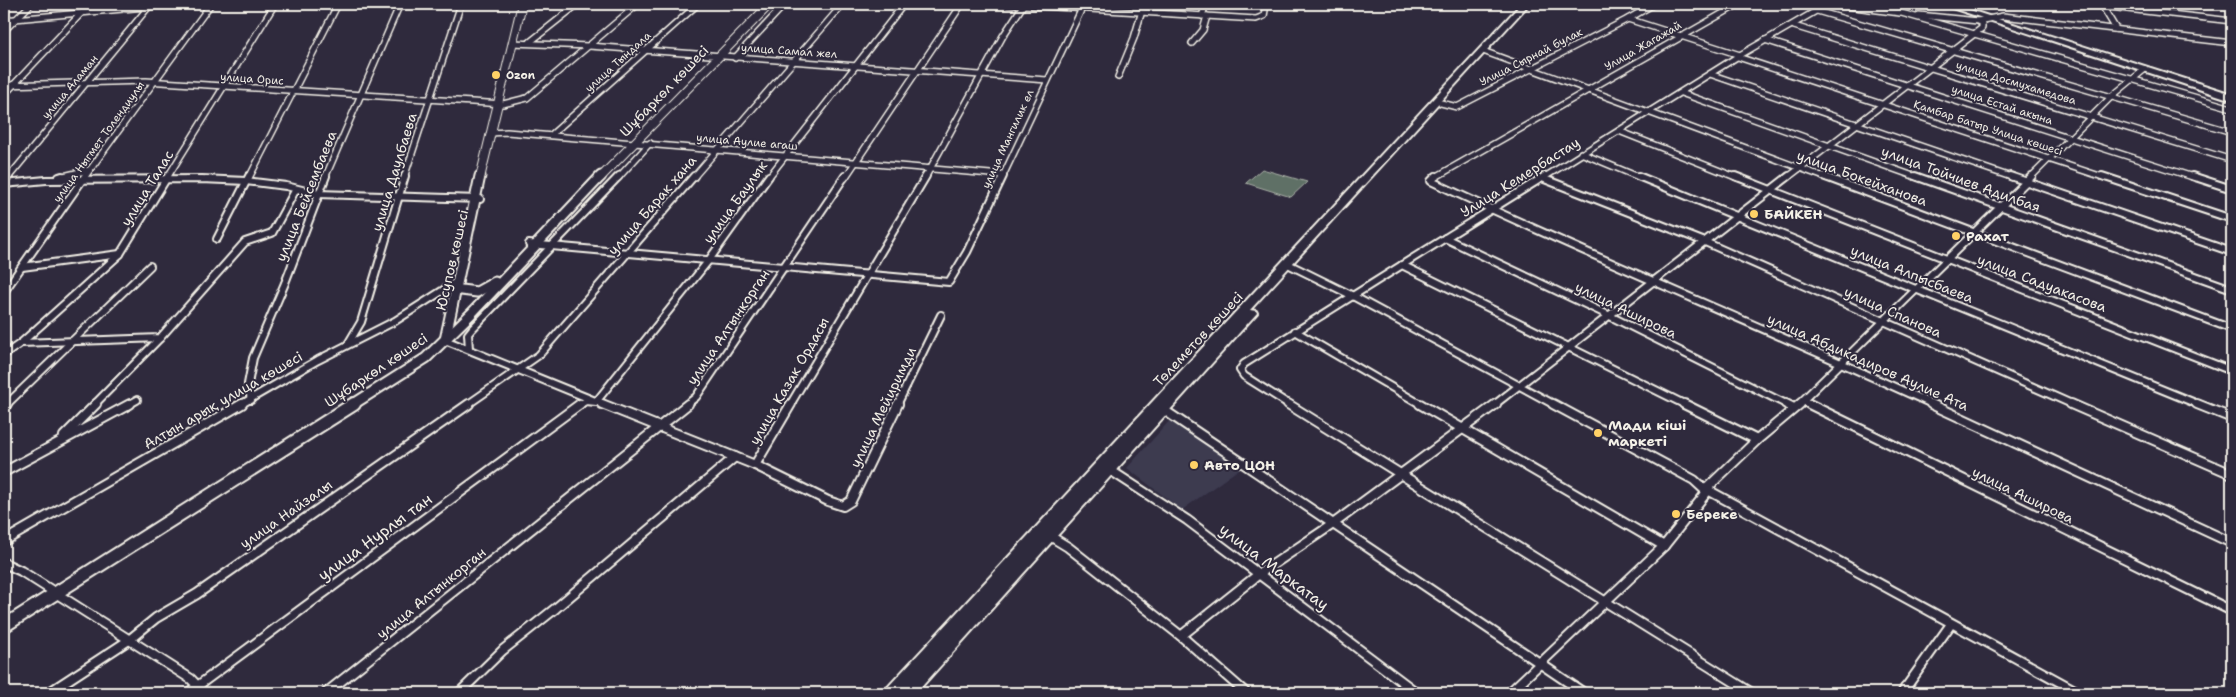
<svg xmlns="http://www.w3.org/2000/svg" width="2236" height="697" viewBox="0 0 2236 697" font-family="'Shantell Sans',sans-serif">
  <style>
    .built { fill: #3c3a50 }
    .green { fill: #5f6f66; stroke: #aab0a7 }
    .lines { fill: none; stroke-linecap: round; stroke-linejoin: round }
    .street-far2-casing { stroke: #f4f1e8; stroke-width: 8 }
    .street-far1-casing { stroke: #f4f1e8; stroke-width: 10 }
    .street-casing { stroke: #f4f1e8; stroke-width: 12 }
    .secondary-far2-casing { stroke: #f4f1e8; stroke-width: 10 }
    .secondary-far1-casing { stroke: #f4f1e8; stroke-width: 13 }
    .secondary-casing { stroke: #f4f1e8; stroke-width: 16 }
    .primary-casing { stroke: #f4f1e8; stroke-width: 4 }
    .highway-casing { stroke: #f4f1e8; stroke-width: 4 }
    .street-far2 { stroke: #2f2a3d; stroke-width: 5 }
    .street-far1 { stroke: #2f2a3d; stroke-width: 6 }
    .street { stroke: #2f2a3d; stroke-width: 8 }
    .secondary-far2 { stroke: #2f2a3d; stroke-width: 8 }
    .secondary-far1 { stroke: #2f2a3d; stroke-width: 9 }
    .secondary { stroke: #2f2a3d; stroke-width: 12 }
    .primary { fill: #2f2a3d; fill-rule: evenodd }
    .highway { fill: #2f2a3d; fill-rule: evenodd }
    .poi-dot { fill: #ffd166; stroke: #2f2a3d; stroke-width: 2 }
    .labels { text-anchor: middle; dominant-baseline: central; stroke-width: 4; stroke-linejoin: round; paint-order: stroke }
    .far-street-label { font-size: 11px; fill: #f4f1e8; stroke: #2f2a3d }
    .far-poi-label { font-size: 11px; font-weight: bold; fill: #f4f1e8; stroke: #2f2a3d; text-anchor: start }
    .street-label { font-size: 14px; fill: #f4f1e8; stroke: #2f2a3d }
    .poi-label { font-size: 14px; font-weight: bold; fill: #f4f1e8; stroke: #2f2a3d; text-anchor: start }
    .near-street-label { font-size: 16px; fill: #f4f1e8; stroke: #2f2a3d }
  </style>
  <rect width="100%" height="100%" fill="#2f2a3d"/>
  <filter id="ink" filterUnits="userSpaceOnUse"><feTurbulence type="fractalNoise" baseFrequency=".02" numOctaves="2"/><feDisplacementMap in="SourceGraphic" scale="10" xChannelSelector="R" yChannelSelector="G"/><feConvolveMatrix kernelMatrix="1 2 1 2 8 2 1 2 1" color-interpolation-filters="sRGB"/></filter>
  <g filter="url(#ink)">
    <!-- built -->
    <polygon class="built" points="1172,418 1242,467 1182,510 1127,468"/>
    <!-- green -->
    <polygon class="green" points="1262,169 1307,182 1291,197 1246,183"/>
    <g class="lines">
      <!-- street-far2 casing -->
      <g class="street-far2-casing">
        <g id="street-far2">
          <polyline points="1005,4 1256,19 1264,16 1266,4"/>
          <polyline points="1654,4 1628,19 1740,55"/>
          <polyline points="1832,4 1900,13"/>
          <polyline points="2083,4 2232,21"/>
          <polyline points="2101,4 2116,29"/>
          <polyline points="1817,11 2232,132"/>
          <polyline points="1898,12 2232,108"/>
          <polyline points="1919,15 1978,21"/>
          <polyline points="1202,16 1206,4"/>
          <polyline points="4,20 177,4"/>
          <polyline points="1794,26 2232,160"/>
          <polyline points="4,31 31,4"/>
          <polyline points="1765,40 2196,178"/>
          <polyline points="530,42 578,4"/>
          <polyline points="512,43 589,46 1047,80"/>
          <polyline points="1192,43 1203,30 1207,16"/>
          <polyline points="1483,51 1827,178"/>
          <polyline points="1738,57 2106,178"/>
          <polyline points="735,58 785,4"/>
          <polyline points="1710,74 2014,178"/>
          <polyline points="1118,77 1134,38 1144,4"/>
          <polyline points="4,85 146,81 503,104 527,98 638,4"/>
          <polyline points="1681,93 1919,178"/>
          <polyline points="4,95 90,4"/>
          <polyline points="1441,103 1457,107 1628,19"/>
          <polyline points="1619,131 1738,178"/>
          <polyline points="491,133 507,132 1002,175"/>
          <polyline points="551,135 698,4"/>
          <polyline points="1581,153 1641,178"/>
          <polyline points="59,177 89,170"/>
          <polyline points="8,178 151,4"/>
          <polyline points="84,178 211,4"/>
          <polyline points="167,178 275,4"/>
          <polyline points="249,178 338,4"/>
          <polyline points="325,178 400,4"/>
          <polyline points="404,178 461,4"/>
          <polyline points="618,178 650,143"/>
          <polyline points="693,178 843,4"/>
          <polyline points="768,178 904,4"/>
          <polyline points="845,178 962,4"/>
          <polyline points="925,178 1003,36 1024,4"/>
          <polyline points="1002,178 1084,4"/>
          <polyline points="1434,178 1739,4"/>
          <polyline points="1543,178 1740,55 1828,4"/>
          <polyline points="1787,178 1982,28 1982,24 1978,21 2003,16 2232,43"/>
          <polyline points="2030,178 2111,97 2145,69"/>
        </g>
      </g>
      <!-- street-far1 casing -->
      <g class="street-far1-casing">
        <g id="street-far1">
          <path d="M1436 176 1431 181C1597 260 1767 328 1934 405"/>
          <polyline points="1638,176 2200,405"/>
          <polyline points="1735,176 2232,371"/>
          <polyline points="1823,176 2232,329"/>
          <polyline points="1915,176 2232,289"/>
          <polyline points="2010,176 2232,252"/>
          <polyline points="2102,176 2232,219"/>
          <polyline points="2192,176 2232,189"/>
          <polyline points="59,177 62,176"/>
          <polyline points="1542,178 1705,242 2074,405"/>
          <polyline points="4,182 9,176"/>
          <polyline points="4,184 46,180 202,179 246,181 286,186 318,194 480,199"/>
          <polyline points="1445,238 1608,315 1788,405"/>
          <polyline points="217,239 249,176"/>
          <polyline points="529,244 949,282 967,252 1003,176"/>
          <polyline points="1288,264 1351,295 1555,405"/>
          <polyline points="1402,265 1545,176"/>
          <polyline points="22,267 120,254"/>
          <polyline points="4,292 85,176"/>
          <polyline points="1295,331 1422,405"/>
          <polyline points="445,340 605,405"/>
          <polyline points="21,343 160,338 245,242 272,233 296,189"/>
          <polyline points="348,344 361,322 405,176"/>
          <polyline points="469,349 468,334 472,329 619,176"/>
          <polyline points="4,355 21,343 120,254 168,176"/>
          <polyline points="251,400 248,384 253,358 285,283 326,176"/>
          <polyline points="1803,401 1811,405"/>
          <polyline points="6,405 150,266"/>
          <polyline points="94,405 160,338"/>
          <polyline points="128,405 137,400"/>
          <polyline points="240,405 318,360 395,321 456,282"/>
          <polyline points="467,405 539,355 694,176"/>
          <polyline points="579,405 586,401 596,402 709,260 769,176"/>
          <polyline points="686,405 696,397 845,176"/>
          <polyline points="790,405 926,176"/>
          <polyline points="897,405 941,315"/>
          <polyline points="1290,405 1244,376 1240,370 1244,364 1402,265 1686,405"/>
          <polyline points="1494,405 1789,176"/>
          <polyline points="1798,405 2032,176"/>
        </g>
      </g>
      <!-- street casing -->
      <g class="street-casing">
        <g id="street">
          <polyline points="602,404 735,457"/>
          <polyline points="1288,404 1752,693"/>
          <polyline points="1420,404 1664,546"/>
          <polyline points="1684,404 1757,440"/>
          <polyline points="1786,404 1794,408"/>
          <polyline points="1800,404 1757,440 1706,489 2080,693"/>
          <polyline points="1809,404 2232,611"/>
          <polyline points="1931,404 2232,543"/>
          <polyline points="2071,404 2232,474"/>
          <polyline points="2197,404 2232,418"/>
          <polyline points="4,407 7,404"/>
          <polyline points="1164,410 1584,693"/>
          <polyline points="64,436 96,404"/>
          <polyline points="755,465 828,501 843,506 851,501 898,404"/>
          <polyline points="1110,470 1187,520 1417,693"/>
          <polyline points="4,472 130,404"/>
          <polyline points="1050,536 1068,547 1181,636 1246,693"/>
          <polyline points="4,541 242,404"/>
          <polyline points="4,563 21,571 191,679 204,693"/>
          <polyline points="1181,636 1259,574 1333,524 1496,404"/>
          <polyline points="1905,688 1914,693"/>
          <polyline points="48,693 129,640 156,618 197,594 469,404"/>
          <polyline points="188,693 580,404"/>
          <polyline points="326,693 688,404"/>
          <polyline points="459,693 503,650 556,608 735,457 755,465 791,404"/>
          <polyline points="1509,693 1664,546 1707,492 1694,480 1553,404"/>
          <polyline points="1902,693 1951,624"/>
        </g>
      </g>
      <!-- secondary-far2 casing -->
      <g class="secondary-far2-casing">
        <g id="secondary-far2">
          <polyline points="480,178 522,4"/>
          <polyline points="600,178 770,4"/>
        </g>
      </g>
      <!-- secondary-far1 casing -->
      <g class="secondary-far1-casing">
        <g id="secondary-far1">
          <polyline points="461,290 477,292 495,282"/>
          <polyline points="445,340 480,176"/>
          <polyline points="352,405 426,358 471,314 601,176"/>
        </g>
      </g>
      <!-- secondary casing -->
      <g class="secondary-casing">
        <polyline id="secondary" points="4,626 354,404"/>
      </g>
      <!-- primary casing -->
      <g class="primary-casing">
        <polygon id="primary" points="1521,4 1529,4 1250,310 1256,311 1257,313 916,693 884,693 887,688"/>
      </g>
      <!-- highway casing -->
      <g class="highway-casing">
        <polygon id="highway" points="1940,4 1951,4 2232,94 2232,100"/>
      </g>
      <!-- street-far2 -->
      <use href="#street-far2" class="street-far2"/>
      <!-- street-far1 -->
      <use href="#street-far1" class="street-far1"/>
      <!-- street -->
      <use href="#street" class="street"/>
      <!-- secondary-far2 -->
      <use href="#secondary-far2" class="secondary-far2"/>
      <!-- secondary-far1 -->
      <use href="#secondary-far1" class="secondary-far1"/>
      <!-- secondary -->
      <use href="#secondary" class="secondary"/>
      <!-- primary -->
      <use href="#primary" class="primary"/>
      <!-- highway -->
      <use href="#highway" class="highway"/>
    </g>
  </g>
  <!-- markers -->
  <g class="poi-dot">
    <circle cx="496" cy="75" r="5"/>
    <circle cx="1754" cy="214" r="5"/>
    <circle cx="1956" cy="236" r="5"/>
    <circle cx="1598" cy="433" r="5"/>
    <circle cx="1194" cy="465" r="5"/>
    <circle cx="1676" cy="514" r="5"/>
  </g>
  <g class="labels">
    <!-- far-street labels -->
    <g class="far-street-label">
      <text transform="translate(1643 46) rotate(-30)">Улица Жагажай</text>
      <text transform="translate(789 51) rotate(4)">улица Самал жел</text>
      <text transform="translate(1531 57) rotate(-27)">Улица Сырнай булак</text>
      <text transform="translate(618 62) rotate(-42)">улица Тындала</text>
      <text transform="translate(252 79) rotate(4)">улица Орис</text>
      <text transform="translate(2016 83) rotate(17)">улица Досмухамедова</text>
      <text transform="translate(70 87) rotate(-50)">улица Аламан</text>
      <text transform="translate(2002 105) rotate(18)">улица Естай акына</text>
      <text transform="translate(1988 128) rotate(18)">Қамбар батыр Улица көшесі</text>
      <text transform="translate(1008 139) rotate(-65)">улица Мангилик ел</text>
      <text transform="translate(99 142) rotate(-54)">улица Ныгмет Толендиулы</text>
      <text transform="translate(747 142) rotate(5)">улица Аулие агаш</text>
    </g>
    <!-- far-poi labels -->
    <g class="far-poi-label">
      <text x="506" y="75">Ozon</text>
    </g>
    <!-- street labels -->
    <g class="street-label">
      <text transform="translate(664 91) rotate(-46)">Шұбаркөл көшесі</text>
      <text transform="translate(394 172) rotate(-73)">улица Даулбаева</text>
      <text transform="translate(1520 177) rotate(-32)">Улица Кемербастау</text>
      <text transform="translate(1862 178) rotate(20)">улица Бокейханова</text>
      <text transform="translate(1961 179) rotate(20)">улица Тойчиев Адилбая</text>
      <text transform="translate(147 188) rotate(-58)">улица Талас</text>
      <text transform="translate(306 196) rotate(-68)">улица Бейсембаева</text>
      <text transform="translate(735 202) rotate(-54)">улица Баулык</text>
      <text transform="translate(652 205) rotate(-49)">улица Барак хана</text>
      <text transform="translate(452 260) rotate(-77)">Юсупов көшесі</text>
      <text transform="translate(1912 274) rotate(22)">улица Алпысбаева</text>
      <text transform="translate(2042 283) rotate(21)">улица Садуакасова</text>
      <text transform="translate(1626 310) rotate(26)">улица Аширова</text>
      <text transform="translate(1893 312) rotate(24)">улица Спанова</text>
      <text transform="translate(728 327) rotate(-56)">улица Алтынкорган</text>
      <text transform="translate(1198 339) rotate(-47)">Төлеметов көшесі</text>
      <text transform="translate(1868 362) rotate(24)">улица Абдикадиров Аулие Ата</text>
      <text transform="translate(376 370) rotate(-34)">Шұбаркөл көшесі</text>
      <text transform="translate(789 381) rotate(-60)">улица Казак Ордасы</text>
      <text transform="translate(223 400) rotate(-30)">Алтын арық улица көшесі</text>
      <text transform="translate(883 407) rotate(-64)">улица Мейиримди</text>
      <text transform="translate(2023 495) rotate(26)">улица Аширова</text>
      <text transform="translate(286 514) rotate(-35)">улица Найзалы</text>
      <text transform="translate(431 593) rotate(-39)">улица Алтынкорган</text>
    </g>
    <!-- poi labels -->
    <g class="poi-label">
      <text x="1764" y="214">БАЙКЕН</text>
      <text x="1966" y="236">Рахат</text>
      <text x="1608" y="425">Мади кіші<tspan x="1608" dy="16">маркеті</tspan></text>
      <text x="1204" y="465">Авто ЦОН</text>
      <text x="1686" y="514">Береке</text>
    </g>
    <!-- near-street labels -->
    <g class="near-street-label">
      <text transform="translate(375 537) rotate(-36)">улица Нурлы тан</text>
      <text transform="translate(1274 567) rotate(37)">улица Маркатау</text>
    </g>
  </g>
  <!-- margin -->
  <rect width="2236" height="697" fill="none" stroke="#2f2a3d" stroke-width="20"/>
  <rect x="10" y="10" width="2216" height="677" fill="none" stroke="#f4f1e8" stroke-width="2" filter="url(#ink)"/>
</svg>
